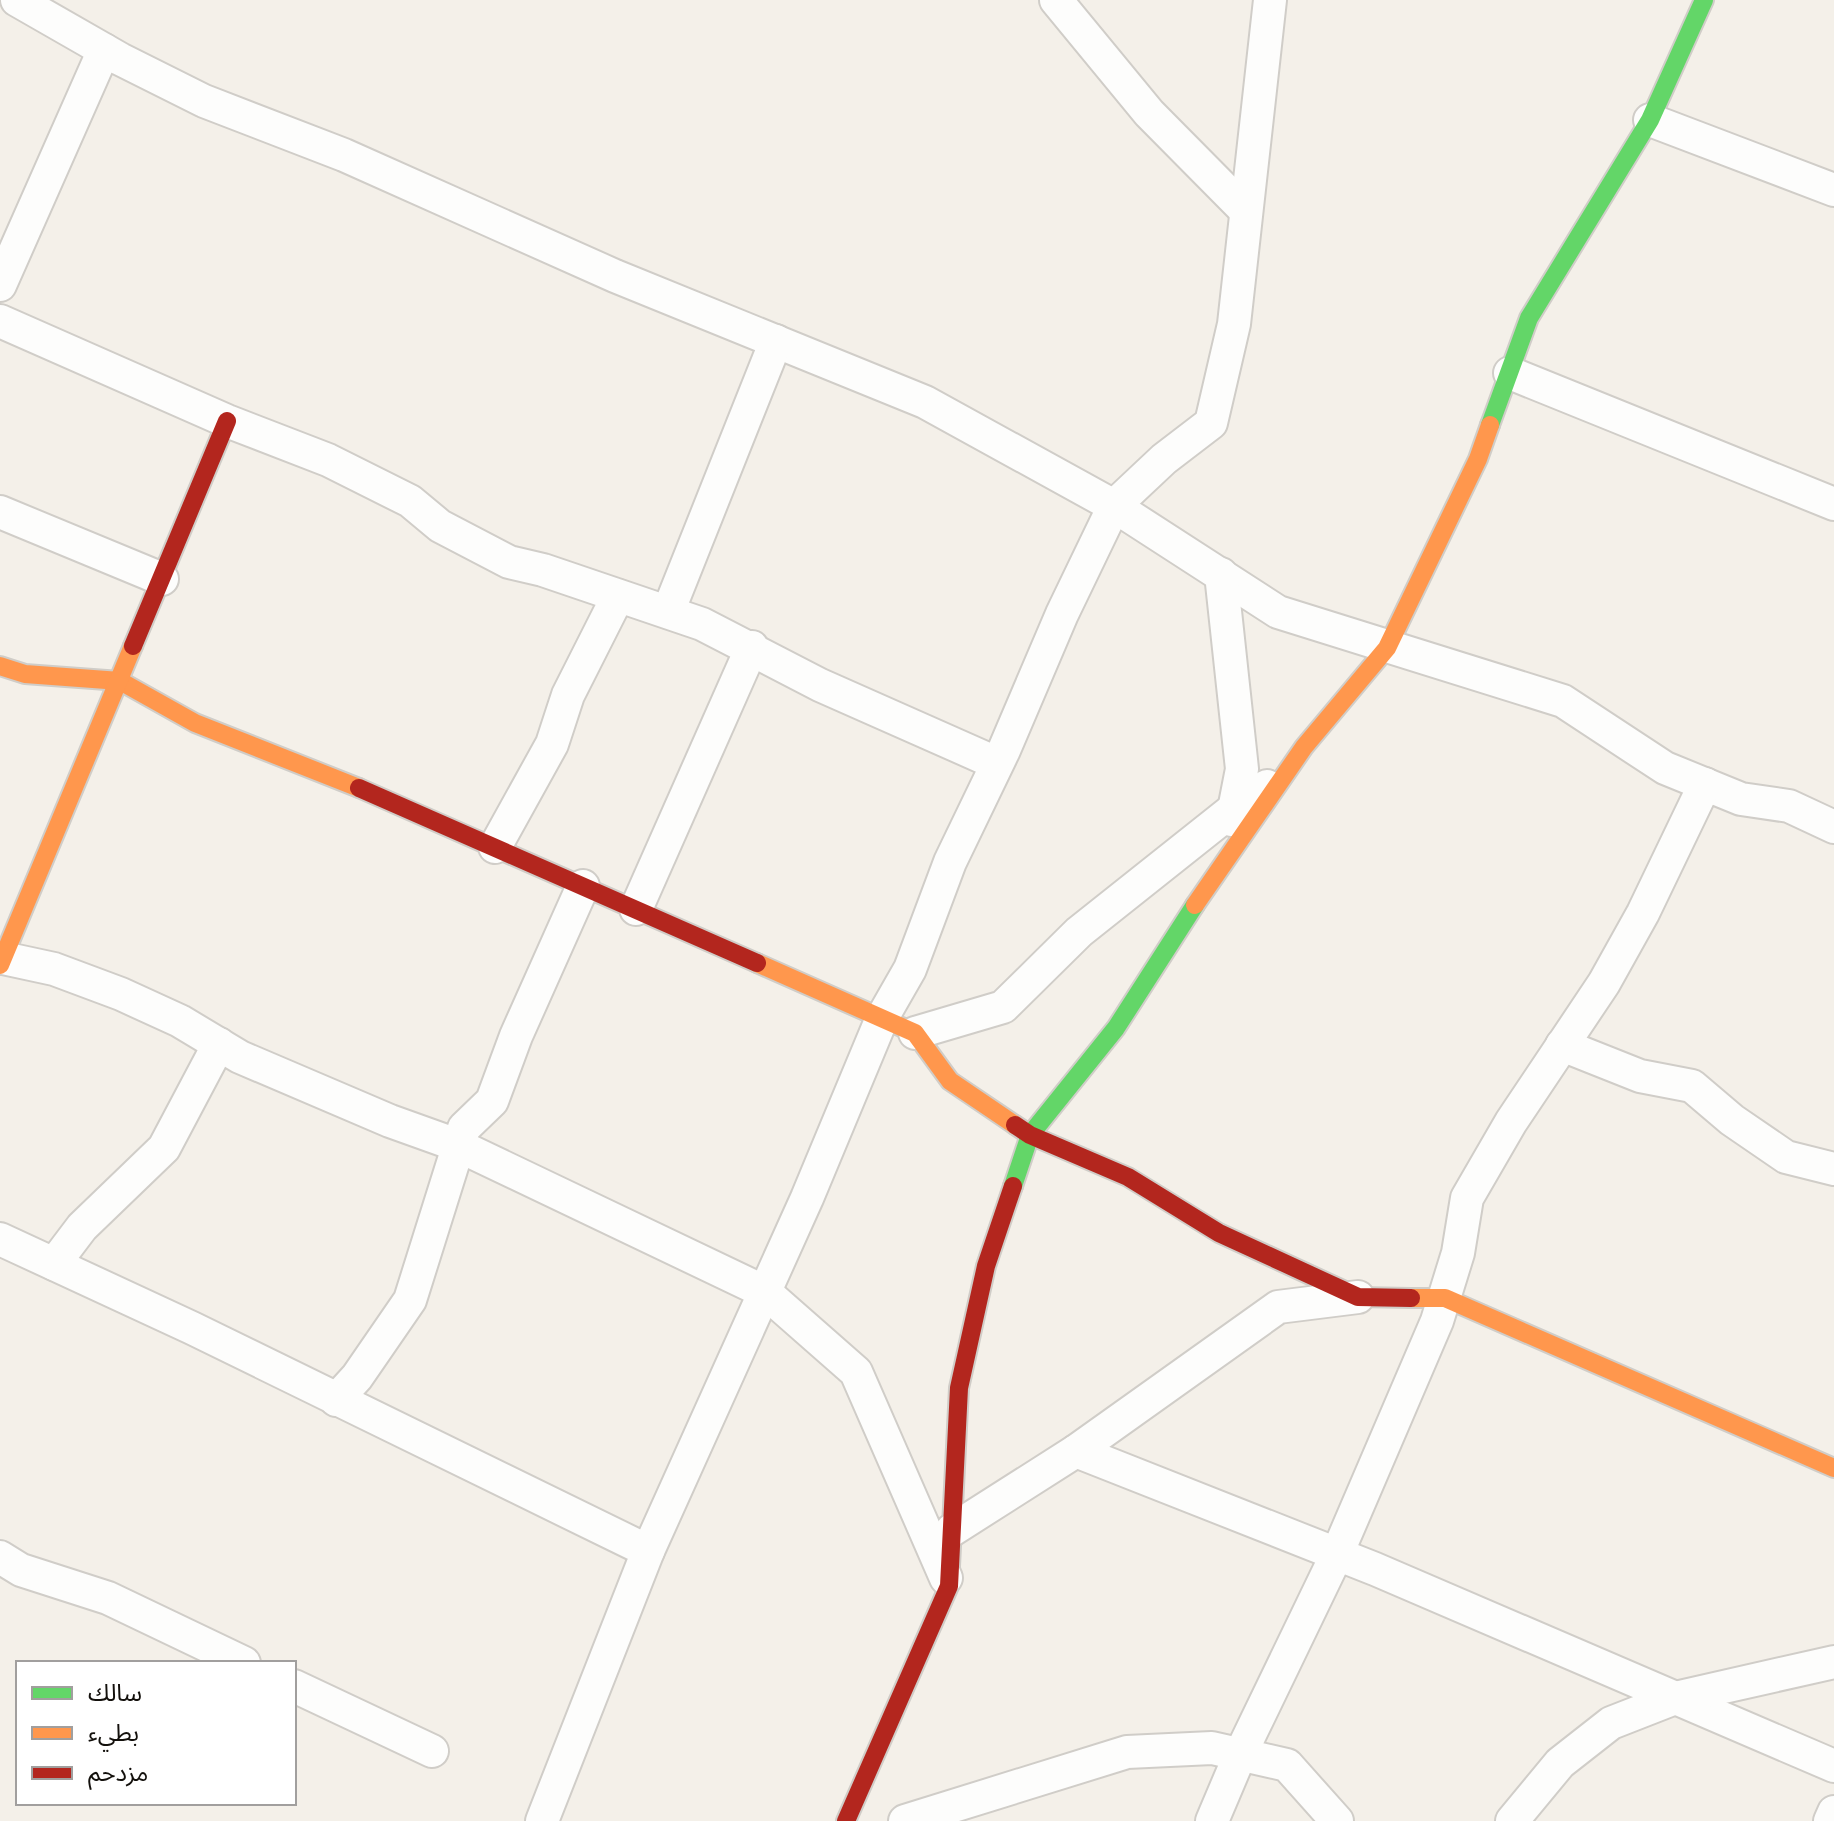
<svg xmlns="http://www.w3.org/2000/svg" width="1834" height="1821" viewBox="0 0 1834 1821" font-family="Commissioner,'Noto Sans Arabic',sans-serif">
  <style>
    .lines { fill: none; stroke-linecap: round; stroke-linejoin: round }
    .street-casing { stroke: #d0cdc8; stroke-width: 36 }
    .fast-casing { stroke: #d0cdc8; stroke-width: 22 }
    .slow-casing { stroke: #d0cdc8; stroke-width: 22 }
    .jam-casing { stroke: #d0cdc8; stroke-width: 22 }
    .street { stroke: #fdfdfc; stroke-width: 32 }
    .fast { stroke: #63d668; stroke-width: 18 }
    .slow { stroke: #ff974d; stroke-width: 18 }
    .jam { stroke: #b3261e; stroke-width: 18 }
  </style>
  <rect width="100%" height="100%" fill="#f4f0e9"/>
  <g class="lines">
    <!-- street casing -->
    <g class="street-casing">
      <g id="street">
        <polyline points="17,0 120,59 204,101 344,155 615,276 925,402 1114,506 1278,612 1563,701 1665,768 1741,799 1789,806 1834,827"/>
        <polyline points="1056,0 1149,113 1246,211"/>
        <polyline points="1650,120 1834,190"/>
        <polyline points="0,285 104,50"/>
        <polyline points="0,321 227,421 328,460 410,501 440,526 509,562 543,570 702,624 820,685 996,763"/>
        <polyline points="1510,373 1834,504"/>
        <polyline points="0,512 162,579"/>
        <polyline points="1221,574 1242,769 1232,820"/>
        <polyline points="668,612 776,341"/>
        <polyline points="495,847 552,744 568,695 618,596"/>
        <polyline points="636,909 752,647"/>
        <polyline points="3,958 54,969 121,994 180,1021 240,1057 390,1121 457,1145 765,1292 856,1372 946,1578"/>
        <polyline points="915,1033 1003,1007 1079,932 1235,808 1267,786"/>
        <polyline points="1562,1045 1640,1076 1692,1086 1732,1120 1786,1157 1834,1169"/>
        <polyline points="0,1239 192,1328 648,1551"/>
        <polyline points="54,1264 82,1227 164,1148 219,1044"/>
        <polyline points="336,1400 357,1377 410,1300 464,1128 492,1101 516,1036 583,886"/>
        <polyline points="1076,1451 1278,1307 1358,1297"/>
        <polyline points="952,1530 1076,1451 1375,1569 1834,1766"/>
        <polyline points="0,1557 21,1570 108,1598 244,1663"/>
        <polyline points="294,1686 432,1751"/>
        <polyline points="542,1821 648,1551 807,1198 882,1018 910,969 950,862 1004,750 1062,614 1114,506 1164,459 1211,423 1234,324 1270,0"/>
        <polyline points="905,1821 1127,1752 1212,1748 1287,1765 1337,1821"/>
        <polyline points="1212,1821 1240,1755 1337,1554 1437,1321 1458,1253 1467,1198 1511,1122 1604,983 1643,913 1705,784"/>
        <polyline points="1512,1821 1560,1763 1611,1723 1675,1698 1834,1662"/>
        <polyline points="1830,1821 1834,1812"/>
      </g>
    </g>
    <!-- fast casing -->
    <g class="fast-casing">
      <g id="fast">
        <polyline points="1490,425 1529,318 1650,120 1704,0"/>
        <polyline points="1013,1186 1030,1135 1116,1028 1195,905"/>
      </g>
    </g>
    <!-- slow casing -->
    <g class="slow-casing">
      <g id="slow">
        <polyline points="0,666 25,674 120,681 195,723 359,788"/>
        <polyline points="1195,905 1304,747 1387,648 1478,459 1490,425"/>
        <polyline points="757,963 915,1033 950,1081 1015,1125"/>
        <polyline points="0,965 133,646"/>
        <polyline points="1411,1298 1445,1298 1834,1468"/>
      </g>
    </g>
    <!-- jam casing -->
    <g class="jam-casing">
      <g id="jam">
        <polyline points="133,646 227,421"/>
        <polyline points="359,788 757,963"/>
        <polyline points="1015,1125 1030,1135 1128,1177 1219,1233 1358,1297 1411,1298"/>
        <polyline points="846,1821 949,1586 959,1388 986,1266 1013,1186"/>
      </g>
    </g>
    <!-- street -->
    <use href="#street" class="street"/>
    <!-- fast -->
    <use href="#fast" class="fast"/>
    <!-- slow -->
    <use href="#slow" class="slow"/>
    <!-- jam -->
    <use href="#jam" class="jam"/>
  </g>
  <!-- legend -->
  <rect x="16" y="1661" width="280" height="144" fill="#ffffff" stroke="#a19f9e" stroke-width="2"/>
  <rect x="32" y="1687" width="40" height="12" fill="#63d668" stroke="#a19f9e" stroke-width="2"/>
  <text x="88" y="1701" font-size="24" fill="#13100c">سالك</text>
  <rect x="32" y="1727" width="40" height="12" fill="#ff974d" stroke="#a19f9e" stroke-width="2"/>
  <text x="88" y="1741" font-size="24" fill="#13100c">بطيء</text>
  <rect x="32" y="1767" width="40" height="12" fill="#b3261e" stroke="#a19f9e" stroke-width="2"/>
  <text x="88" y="1781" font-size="24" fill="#13100c">مزدحم</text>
</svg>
